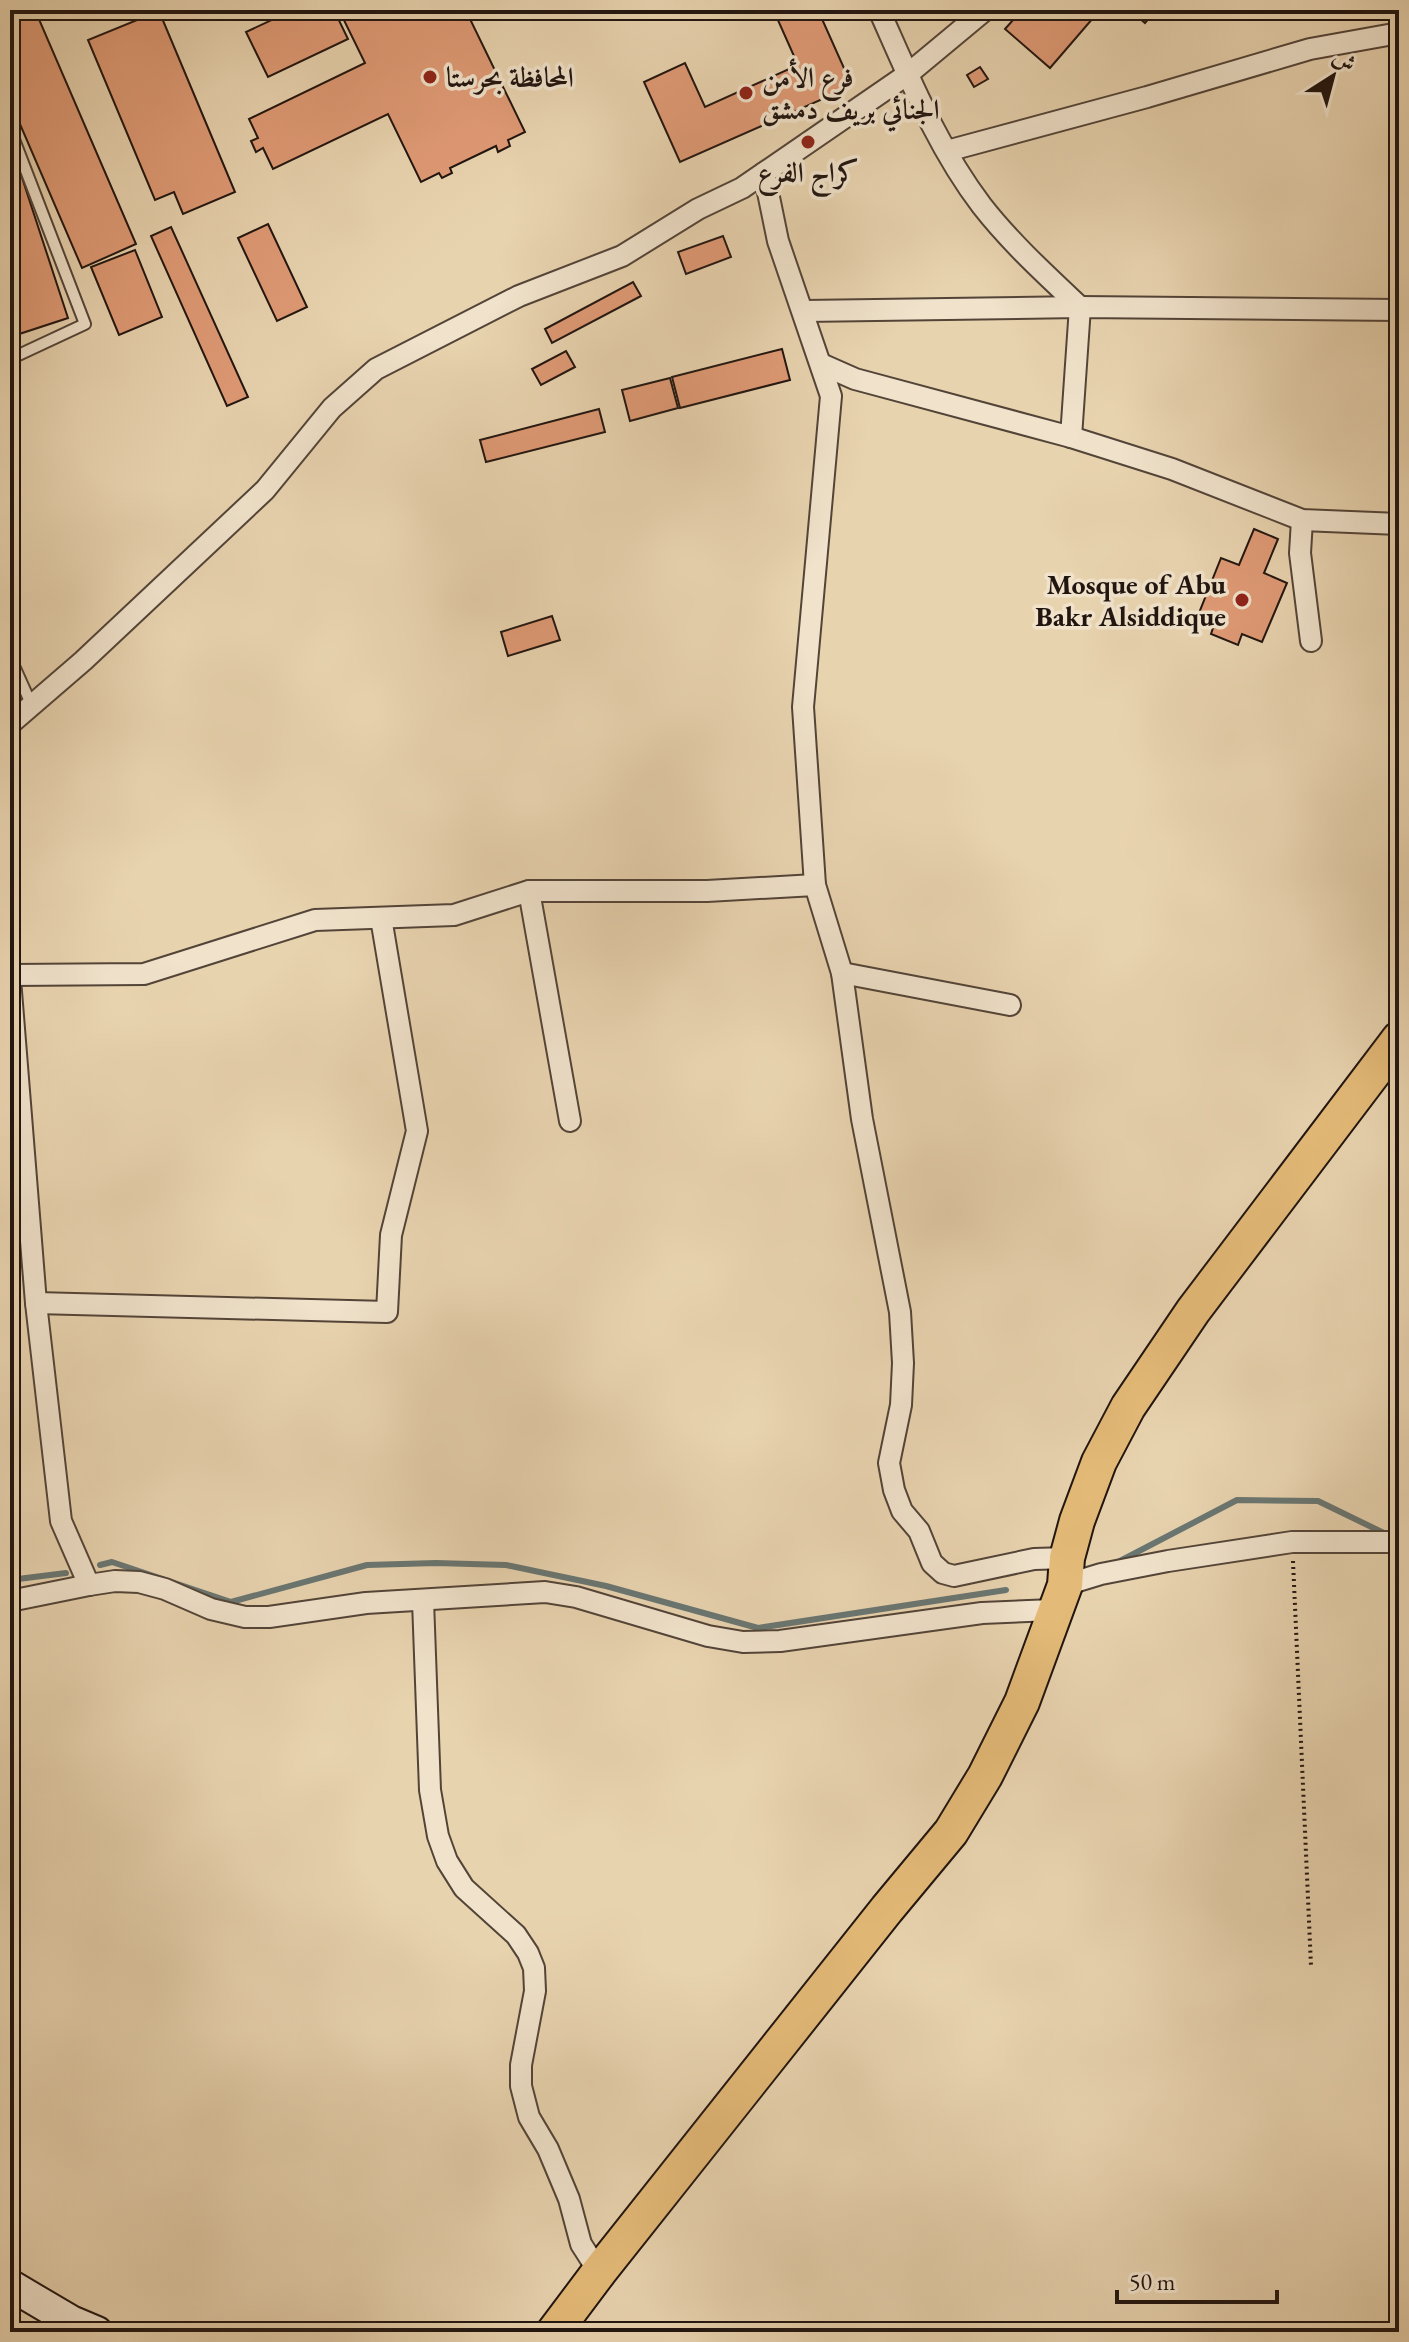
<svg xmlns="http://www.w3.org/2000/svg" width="1409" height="2342" viewBox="0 0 1409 2342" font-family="'EB Garamond',Amiri,serif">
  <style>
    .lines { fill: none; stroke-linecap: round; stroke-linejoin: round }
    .stream { stroke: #697672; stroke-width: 6 }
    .building { fill: #df9a75; stroke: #211510; stroke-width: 2 }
    .service-casing { stroke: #534438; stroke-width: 14 }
    .minor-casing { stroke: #534438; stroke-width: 24 }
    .secondary-casing { stroke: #211510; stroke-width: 34 }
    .primary-casing { stroke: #211510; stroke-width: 38 }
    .path { stroke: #211510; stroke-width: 4; stroke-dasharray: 2 4; stroke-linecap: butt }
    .service { stroke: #f0e2cb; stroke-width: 10 }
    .minor { stroke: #f0e2cb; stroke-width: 20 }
    .secondary { stroke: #f0e2cb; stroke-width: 30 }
    .primary { stroke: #e4ba78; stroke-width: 34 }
    .poi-dot { fill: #8f2418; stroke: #f0e2cb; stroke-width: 3 }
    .labels { text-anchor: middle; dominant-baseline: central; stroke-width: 7; stroke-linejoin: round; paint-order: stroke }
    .poi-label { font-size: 28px; font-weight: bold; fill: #211510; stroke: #f0e2cb; text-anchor: start }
  </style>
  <rect width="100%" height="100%" fill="#e8d3af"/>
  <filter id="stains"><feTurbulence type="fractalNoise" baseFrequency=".0025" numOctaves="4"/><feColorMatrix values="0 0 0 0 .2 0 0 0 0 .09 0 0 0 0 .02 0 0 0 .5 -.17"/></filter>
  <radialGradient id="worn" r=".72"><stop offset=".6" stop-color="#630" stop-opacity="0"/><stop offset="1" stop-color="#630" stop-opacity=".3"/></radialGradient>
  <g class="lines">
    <!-- stream -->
    <g class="stream">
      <polyline points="1118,1562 1237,1500 1318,1501 1388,1535"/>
      <polyline points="100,1565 112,1562 231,1602 367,1565 436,1563 506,1565 606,1586 758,1628 1006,1590"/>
      <polyline points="10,1580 66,1573"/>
    </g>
  </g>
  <!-- building -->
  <g class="building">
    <polygon points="10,10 35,10 136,244 82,268 10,101"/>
    <polygon points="293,10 334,10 348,39 268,77 246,32"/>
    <polygon points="339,10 483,10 469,17 525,132 508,140 510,146 498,152 496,146 450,168 452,173 442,178 439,173 421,182 388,114 273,169 263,148 256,152 251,141 258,138 249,119 365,63"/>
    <polygon points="794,10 818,10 852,86 680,162 644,82 685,63 705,107 798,65 777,18"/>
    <polygon points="1022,10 1100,10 1050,68 1005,29"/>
    <polygon points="1130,10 1156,10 1145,23"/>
    <polygon points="159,11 235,192 183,214 174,192 155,200 88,40"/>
    <polygon points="980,67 988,79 974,87 967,75"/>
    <polygon points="10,141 68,318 10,337"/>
    <polygon points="268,224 307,307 277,321 238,238"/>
    <polygon points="171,227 248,397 227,406 151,236"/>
    <polygon points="723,236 731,257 686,274 678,252"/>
    <polygon points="135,250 162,317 119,335 91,267"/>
    <polygon points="633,282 641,296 552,343 545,329"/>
    <polygon points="782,349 790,380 680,408 672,377"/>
    <polygon points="566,351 575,367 541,385 532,369"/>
    <polygon points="670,378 678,408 630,421 622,390"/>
    <polygon points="599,409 605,432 486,462 480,440"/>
    <polygon points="1254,529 1278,539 1264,573 1287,583 1262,642 1242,634 1238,645 1211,634 1214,625 1197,618 1221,558 1239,565"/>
    <polygon points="552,616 560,640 508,656 501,632"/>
  </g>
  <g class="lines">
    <!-- service casing -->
    <g class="service-casing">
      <g id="service">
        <polyline points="10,129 85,324 10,359"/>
        <polyline points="10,657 32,706"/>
      </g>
    </g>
    <!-- minor casing -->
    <g class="minor-casing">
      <g id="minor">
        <path d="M879 10C909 77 937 147 982 206 1011 243 1046 275 1080 307L1071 437"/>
        <polyline points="947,151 1147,97 1310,49 1399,33"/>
        <polyline points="764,173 778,241 831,396 803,707 815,885 842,973 862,1119 900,1312 903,1363 901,1405 889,1463 894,1490 902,1511 919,1531 932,1563 943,1573 954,1576 1034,1559 1067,1558"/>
        <polyline points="804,311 1080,307 1399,310"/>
        <polyline points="821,364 855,379 1071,437 1172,469 1302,520 1399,524"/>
        <polyline points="1302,520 1300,553 1311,641"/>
        <polyline points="10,724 83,661 265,490 332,408 376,369 519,296 622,256 698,209 742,188 908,74 985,10"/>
        <polyline points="529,891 570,1121"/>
        <polyline points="842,973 1010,1005"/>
        <polyline points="10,975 144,974 315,920 454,915 529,891 707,891 815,885"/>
        <polyline points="10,979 36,1303 61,1521 89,1585"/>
        <polyline points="36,1303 387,1312 391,1235 417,1131 381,918"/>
        <polyline points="1065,1585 1101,1574 1168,1561 1292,1542 1399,1542"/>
        <polyline points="10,1601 89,1585 115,1581 139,1582 165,1589 211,1609 245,1617 269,1617 366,1603 545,1592 576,1597 708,1636 743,1642 780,1641 982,1613 1053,1610"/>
        <polyline points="423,1601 430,1790 438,1836 447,1861 464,1888 516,1935 528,1953 534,1968 535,1991 521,2065 521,2086 529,2117 548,2149 569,2199 581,2244 599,2272"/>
      </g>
    </g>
    <!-- secondary casing -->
    <g class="secondary-casing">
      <polyline id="secondary" points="10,2285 71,2321 97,2332"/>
    </g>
    <!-- primary casing -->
    <g class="primary-casing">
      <polyline id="primary" points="554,2332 599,2272 887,1909 951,1832 985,1776 1022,1702 1065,1585 1067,1558 1077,1521 1099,1462 1128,1407 1193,1311 1399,1039"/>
    </g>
    <!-- path -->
    <polyline class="path" points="1293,1561 1311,1966"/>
    <!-- service -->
    <use href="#service" class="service"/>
    <!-- minor -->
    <use href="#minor" class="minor"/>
    <!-- secondary -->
    <use href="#secondary" class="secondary"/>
    <!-- primary -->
    <use href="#primary" class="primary"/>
  </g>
  <!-- markers -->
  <g class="poi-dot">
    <circle cx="430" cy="77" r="8"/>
    <circle cx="746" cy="93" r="8"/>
    <circle cx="808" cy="142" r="8"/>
    <circle cx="1242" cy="600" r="8"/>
  </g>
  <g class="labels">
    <!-- poi labels -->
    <g class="poi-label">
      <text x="446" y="77">المحافظة بحرستا</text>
      <text x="762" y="77">فرع الأمن<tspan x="762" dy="32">الجنائي بريف دمشق</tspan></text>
      <text x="808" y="172" text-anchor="middle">كراج الفرع</text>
      <text x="1226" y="584" text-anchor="end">Mosque of Abu<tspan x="1226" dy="32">Bakr Alsiddique</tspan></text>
    </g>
  </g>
  <!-- margin -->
  <rect width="1409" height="2342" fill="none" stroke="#e8d3af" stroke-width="40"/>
  <rect x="12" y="12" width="1385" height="2318" fill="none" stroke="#211510" stroke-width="4"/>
  <rect x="20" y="20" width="1369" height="2302" fill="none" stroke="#211510" stroke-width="2"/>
  <!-- north arrow -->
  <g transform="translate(1333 76) rotate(36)" stroke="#f0e2cb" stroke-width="6" paint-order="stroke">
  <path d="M0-6L14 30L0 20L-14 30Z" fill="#211510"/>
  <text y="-12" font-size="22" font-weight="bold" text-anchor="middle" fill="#211510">ش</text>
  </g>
  <!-- scale -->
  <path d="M1117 2290v12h160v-12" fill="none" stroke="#211510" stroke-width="4"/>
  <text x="1129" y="2290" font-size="24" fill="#211510" stroke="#f0e2cb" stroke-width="6" paint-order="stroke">50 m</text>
  <rect width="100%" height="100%" filter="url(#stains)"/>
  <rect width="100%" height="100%" fill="url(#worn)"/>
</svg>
